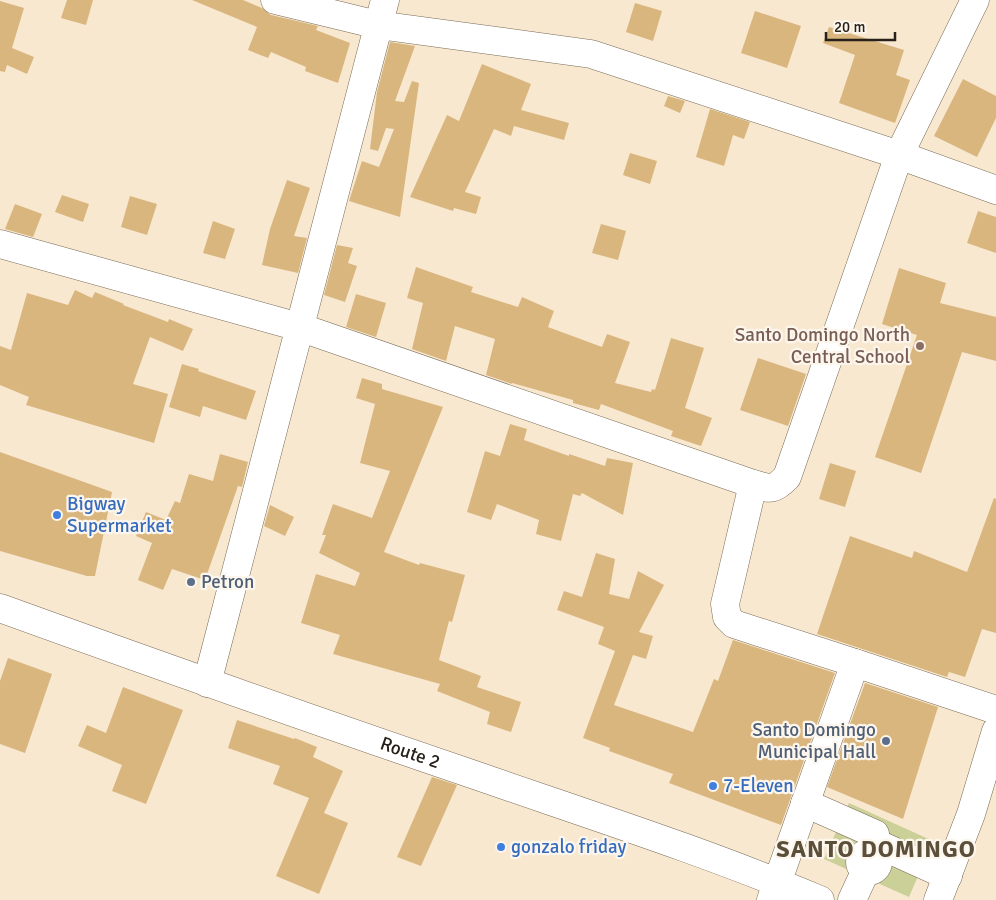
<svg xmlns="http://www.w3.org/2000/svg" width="996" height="900" viewBox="0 0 996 900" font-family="Signika,sans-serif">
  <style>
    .green { fill: #cad097 }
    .building { fill: #dab67f }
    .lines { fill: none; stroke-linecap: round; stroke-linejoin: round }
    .minor-casing { stroke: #796b56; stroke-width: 29 }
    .highway-casing { stroke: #796b56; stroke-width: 29 }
    .minor { stroke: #fff; stroke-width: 28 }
    .highway { stroke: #fff; stroke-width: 28 }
    .education-dot { fill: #8d6e63; stroke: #fdf6ed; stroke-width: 2 }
    .shop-dot { fill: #3f7fe0; stroke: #fdf6ed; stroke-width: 2 }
    .service-dot { fill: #5c6f8a; stroke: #fdf6ed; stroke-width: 2 }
    .labels { text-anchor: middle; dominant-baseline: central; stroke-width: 4.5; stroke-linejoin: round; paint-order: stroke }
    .education-label { font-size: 19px; fill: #785e54; stroke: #fdf6ed; text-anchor: end }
    .shop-label { font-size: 19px; fill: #366cbe; stroke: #fdf6ed; text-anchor: start }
    .service-label { font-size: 19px; fill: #4e5e75; stroke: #fdf6ed; text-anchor: start }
    .street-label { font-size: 19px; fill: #272119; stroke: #fdf6ed }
    .district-label { font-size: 24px; font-weight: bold; letter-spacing: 1px; fill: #5c4f3a; stroke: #fdf6ed }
  </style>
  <rect width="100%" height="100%" fill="#f8e8d0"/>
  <!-- green -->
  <polygon class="green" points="849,803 933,841 909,897 824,859"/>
  <!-- building -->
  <g class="building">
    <polygon points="67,0 93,0 86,25 61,18"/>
    <polygon points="192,0 243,0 262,8 271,15 318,26 316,30 350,43 338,83 305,71 306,67 271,52 268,58 248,50 257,27"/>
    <polygon points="0,1 24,8 12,48 34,57 27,74 7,65 5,72 0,71"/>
    <polygon points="635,3 662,11 653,41 626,32"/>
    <polygon points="755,11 801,26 787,68 741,53"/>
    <polygon points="829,27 904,50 896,75 910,80 895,123 839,103 855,55 823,43"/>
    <polygon points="390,42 415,46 395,101 404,102 412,81 419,83 400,217 349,201 362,161 379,167 394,129 386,128 378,151 370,149 377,92"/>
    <polygon points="482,64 531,84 521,110 569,123 564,140 514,126 511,136 494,129 465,192 481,197 476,214 454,208 453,211 410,197 447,115 459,121"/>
    <polygon points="963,79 996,96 996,118 977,157 934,136"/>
    <polygon points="668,96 685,101 680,113 664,106"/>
    <polygon points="710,109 750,122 744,139 733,135 724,166 696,157"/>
    <polygon points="630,153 657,161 650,184 623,175"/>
    <polygon points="287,180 310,188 294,236 307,238 298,273 262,265 270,229"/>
    <polygon points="62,195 89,204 83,222 55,212"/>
    <polygon points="130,196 157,204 147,235 121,227"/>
    <polygon points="15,204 42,214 33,237 5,229"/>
    <polygon points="978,211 996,217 996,253 967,243"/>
    <polygon points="213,221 235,229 225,259 203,253"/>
    <polygon points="601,224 626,231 618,260 592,253"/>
    <polygon points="337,245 353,248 348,263 357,266 345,302 324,295"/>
    <polygon points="416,267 473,287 471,292 518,307 522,297 554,311 548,327 602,347 607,334 630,342 615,383 651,392 652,389 655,390 671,338 704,348 685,408 712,418 701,446 671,436 673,431 601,404 599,410 573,403 573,400 512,383 512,384 486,375 495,339 455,326 446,361 412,349 423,303 407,298"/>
    <polygon points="899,268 946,283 940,303 996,317 996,361 962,352 921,473 875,457 917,335 882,324"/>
    <polygon points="75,290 92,298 95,292 124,304 123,305 168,322 169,319 193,329 183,351 150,337 133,384 168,394 154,443 26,405 29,397 0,385 0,346 11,350 27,293 68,305"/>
    <polygon points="356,294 386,303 376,337 346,327"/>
    <polygon points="758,358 806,374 788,426 740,410"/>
    <polygon points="182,364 199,369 198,371 256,391 246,420 203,406 200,417 169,407"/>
    <polygon points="362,378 382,384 382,389 443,407 384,552 419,565 420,563 465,575 452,622 449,621 439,660 481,676 477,687 521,702 511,732 487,724 490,712 437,691 440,684 333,654 340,635 301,623 316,574 355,586 360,573 319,553 326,535 322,535 333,504 372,518 390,471 360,463 375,404 356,398"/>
    <polygon points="510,424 527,429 524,440 569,456 569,454 605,466 607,458 633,463 623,515 582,493 580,496 573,494 561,541 536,534 539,520 497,504 491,520 467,512 485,451 500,456"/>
    <polygon points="0,452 112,492 95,576 87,576 0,551"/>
    <polygon points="220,454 248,462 242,487 238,486 205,580 172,569 163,590 138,580 152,543 136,536 146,512 166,520 175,501 180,503 189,474 213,481"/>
    <polygon points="830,463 856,471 845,507 819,499"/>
    <polygon points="994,498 996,499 996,633 982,629 965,677 949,672 947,677 817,634 850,536 912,558 914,551 967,572"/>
    <polygon points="270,505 294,517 285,536 264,526"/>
    <polygon points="596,553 615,559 609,594 629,599 638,571 664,585 639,632 653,636 646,659 633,655 614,705 693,732 714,679 718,681 733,640 835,673 781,825 669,783 673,774 609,751 610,748 583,738 615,651 598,644 604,627 557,610 564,591 582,597"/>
    <polygon points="8,658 52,674 25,753 0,744 0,681"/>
    <polygon points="865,683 938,707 903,819 827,787"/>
    <polygon points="123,687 183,710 146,804 112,791 122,765 78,746 87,725 106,733"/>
    <polygon points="237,720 294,739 295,738 317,747 313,757 343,771 324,813 348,823 319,894 276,876 309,798 273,784 280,766 228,748"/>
    <polygon points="432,777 457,785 421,866 397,857"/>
  </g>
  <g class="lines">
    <!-- minor casing -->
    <g class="minor-casing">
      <g id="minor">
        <polyline points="275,0 378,25 591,54 899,155 996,190"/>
        <path d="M0 244 299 327 753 484C771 489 773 491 787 477L899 155 975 0"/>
        <polyline points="753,484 725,604 727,617 734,624 855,663"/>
        <polyline points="207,683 385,0"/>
        <polyline points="805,803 875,834"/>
        <polyline points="882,846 948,876"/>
        <circle cx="869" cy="862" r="9"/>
        <polyline points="771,900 855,663 996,710"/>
        <polyline points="852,900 866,870"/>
        <polyline points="938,900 971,814 996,731"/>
      </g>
    </g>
    <!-- highway casing -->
    <g class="highway-casing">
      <g id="highway">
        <path id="s1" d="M0 608C155 664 310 719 466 772 584 813 704 851 820 900"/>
      </g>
    </g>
    <!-- minor -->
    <use href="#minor" class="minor"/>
    <!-- highway -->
    <use href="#highway" class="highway"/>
  </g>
  <!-- markers -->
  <circle class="education-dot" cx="920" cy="346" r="5"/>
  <g class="shop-dot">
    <circle cx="57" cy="515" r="5"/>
    <circle cx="713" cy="786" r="5"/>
    <circle cx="501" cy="847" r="5"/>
  </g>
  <g class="service-dot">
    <circle cx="191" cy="582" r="5"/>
    <circle cx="886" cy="741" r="5"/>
  </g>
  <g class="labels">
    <!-- education labels -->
    <g class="education-label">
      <text x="910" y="335">Santo Domingo North<tspan x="910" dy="22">Central School</tspan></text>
    </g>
    <!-- shop labels -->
    <g class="shop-label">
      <text x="67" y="504">Bigway<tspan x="67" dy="22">Supermarket</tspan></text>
      <text x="723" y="786">7-Eleven</text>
      <text x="511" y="847">gonzalo friday</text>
    </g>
    <!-- service labels -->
    <g class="service-label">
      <text x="201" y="582">Petron</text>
      <text x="876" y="730" text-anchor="end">Santo Domingo<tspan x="876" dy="22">Municipal Hall</tspan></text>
    </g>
    <!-- street labels -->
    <g class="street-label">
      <text stroke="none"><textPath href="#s1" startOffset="435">Route 2</textPath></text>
    </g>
    <!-- district labels -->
    <g class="district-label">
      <text x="876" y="849">SANTO DOMINGO</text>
    </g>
  </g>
  <!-- scale -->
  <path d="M826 32v8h69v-8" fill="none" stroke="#272119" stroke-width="2.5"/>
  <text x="834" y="32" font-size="15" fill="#272119" stroke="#fdf6ed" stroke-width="4" paint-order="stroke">20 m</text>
</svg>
